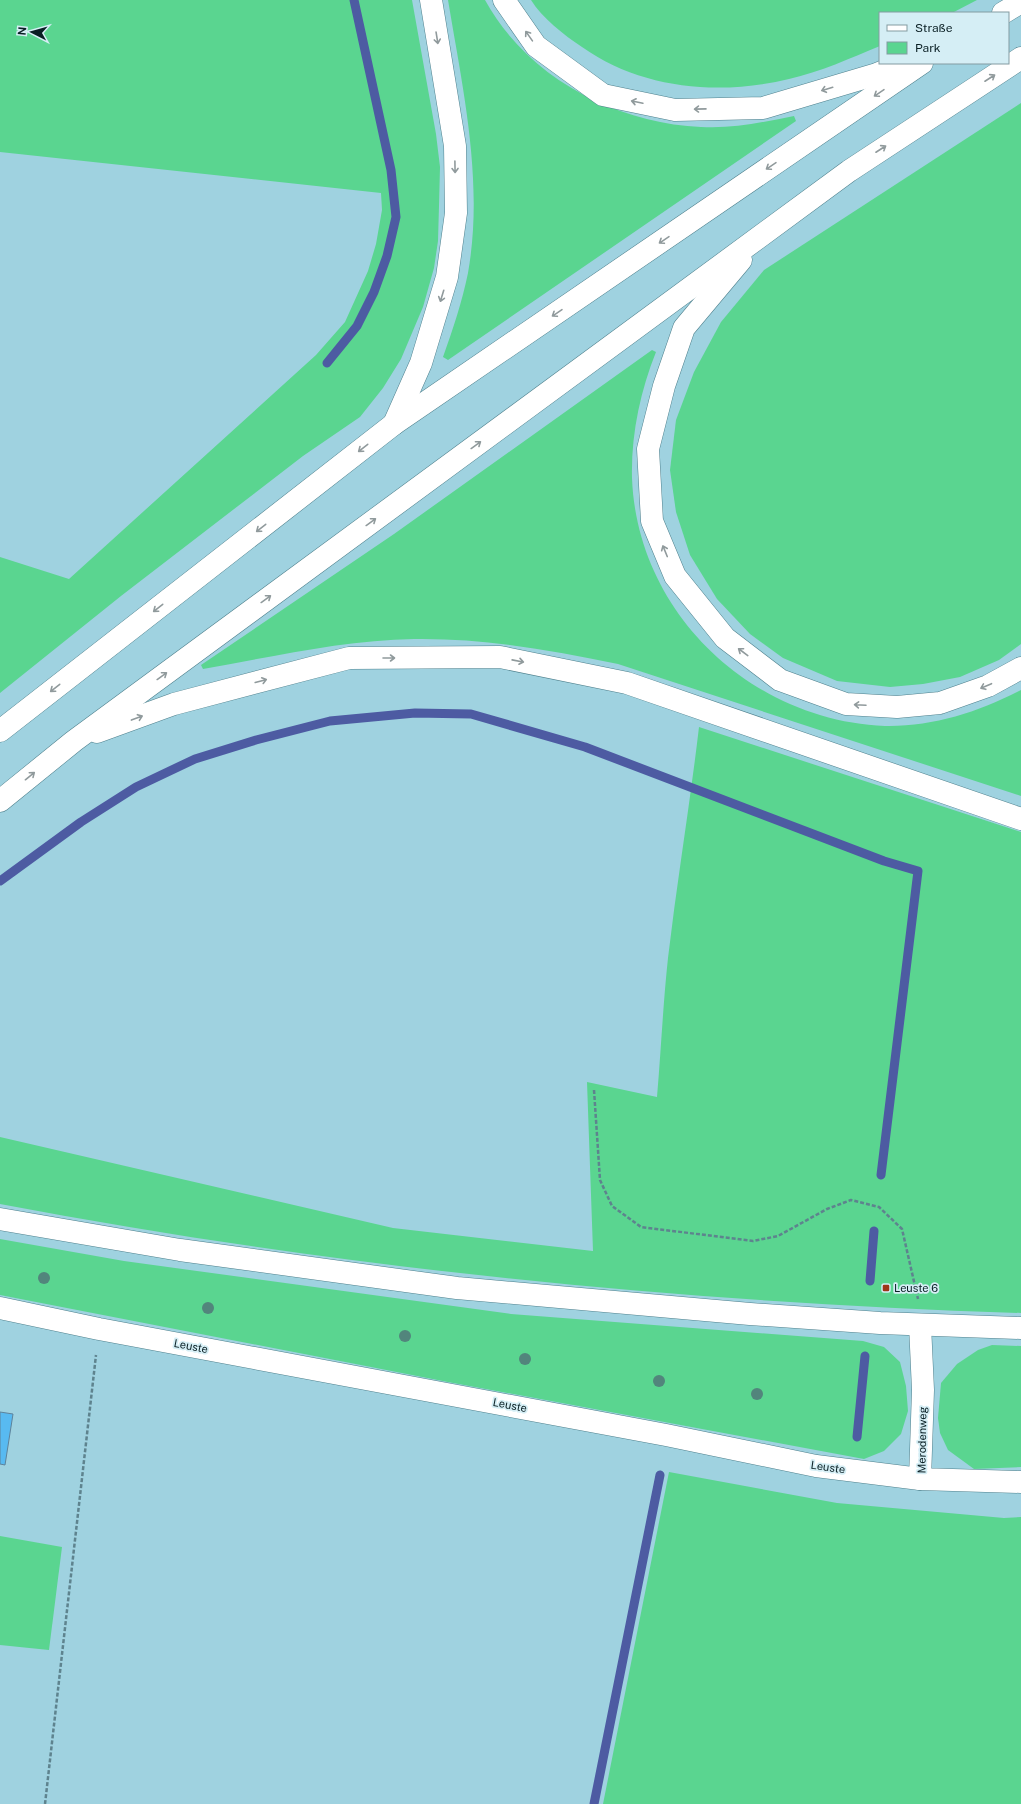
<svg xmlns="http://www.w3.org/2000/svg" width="1021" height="1804" viewBox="0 0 1021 1804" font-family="'Public Sans',sans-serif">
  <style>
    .green { fill: #5ad590 }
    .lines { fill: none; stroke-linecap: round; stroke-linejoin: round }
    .stream { stroke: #4d5ba2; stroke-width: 9 }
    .building { fill: #58baf1; stroke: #5d839b }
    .street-casing { stroke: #4f808d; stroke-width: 23 }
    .secondary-casing { stroke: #4f808d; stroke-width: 23 }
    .highway-casing { stroke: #4f808d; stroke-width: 23 }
    .path { stroke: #5e838e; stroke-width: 2.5; stroke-dasharray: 4 2; stroke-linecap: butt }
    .street { stroke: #fff; stroke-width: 22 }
    .secondary { stroke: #fff; stroke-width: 22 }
    .highway { stroke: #fff; stroke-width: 22 }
    .tree { fill: #52857c }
    .oneway { stroke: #909a9c }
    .poi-dot { fill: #9e3619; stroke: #d5eef5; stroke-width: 1.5 }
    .labels { text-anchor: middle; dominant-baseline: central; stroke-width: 3.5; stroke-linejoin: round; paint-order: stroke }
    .poi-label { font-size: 11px; fill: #091e23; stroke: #d5eef5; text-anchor: start }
    .street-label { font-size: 11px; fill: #091e23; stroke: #d5eef5 }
  </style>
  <rect width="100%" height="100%" fill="#9fd2e0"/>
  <!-- green -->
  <g class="green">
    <polygon points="0,0 412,0 436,134 440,167 439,206 438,241 434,268 423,307 401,359 383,388 360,417 303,456 121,596 0,693 0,557 69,579 316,355 345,322 368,271 376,244 382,210 381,193 0,152"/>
    <path d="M448 0H485C527 77 615 123 701 127 732 129 764 122 794 116L796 121 448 360 443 357C453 329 462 302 468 273 484 182 463 90 448 0Z"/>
    <path d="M531 0H977L952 13H880V46C851 58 820 72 789 79 719 96 641 89 582 47 564 35 542 18 531 0Z"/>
    <polygon points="1021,103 1021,644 999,660 960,677 923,684 890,687 837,681 783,658 750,634 717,599 690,555 676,512 670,470 676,420 694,372 721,322 764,270"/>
    <path d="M652 350 656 352C640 392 631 435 632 478 637 613 752 721 885 726 932 727 979 712 1021 690V796L618 664C550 650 484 638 414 639 344 640 272 657 203 669L201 665 394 534Z"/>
    <path d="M699 727 1021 832V1313C679 1302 337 1268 0 1204V1137L393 1228 593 1251 587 1082 657 1097C661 1051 663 1004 668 958 677 881 690 804 699 727Z"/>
    <polygon points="0,1239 124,1261 511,1314 863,1341 884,1347 900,1362 906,1386 908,1411 901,1434 884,1451 864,1459 448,1382 0,1295"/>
    <polygon points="992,1345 1021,1346 1021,1467 974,1469 948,1450 940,1433 938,1418 941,1383 957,1364 978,1350"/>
    <polygon points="669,1472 837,1503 1004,1518 1021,1517 1021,1804 603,1804"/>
    <polygon points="0,1536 62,1547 49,1650 0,1645"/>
  </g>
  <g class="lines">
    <!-- stream -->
    <g class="stream">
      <polyline points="327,363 357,326 374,292 387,256 396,217 391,170 354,0"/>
      <polyline points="0,881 81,822 136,787 195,759 256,740 330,721 415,713 471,714 585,747 884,861 918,871 881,1175"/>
      <polyline points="870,1281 874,1231"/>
      <polyline points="857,1437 865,1356"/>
      <polyline points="594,1804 660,1475"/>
    </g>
  </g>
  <!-- building -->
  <polygon class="building" points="0,1412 13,1414 5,1465 0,1464"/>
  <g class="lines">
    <!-- street casing -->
    <g class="street-casing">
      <g id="street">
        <polyline points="0,1308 99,1329 666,1435 816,1466 920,1479"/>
        <polyline points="920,1325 923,1390 920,1479 1021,1482"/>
      </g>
    </g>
    <!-- secondary casing -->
    <g class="secondary-casing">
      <polyline id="secondary" points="0,1219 180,1250 457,1288 750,1314 880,1323 1021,1328"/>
    </g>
    <!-- highway casing -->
    <g class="highway-casing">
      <g id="highway">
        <polyline points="504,0 536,46 603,95 675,110 763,108 877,74 904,63"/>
        <polyline points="1003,13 1021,2"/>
        <polyline points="741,260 684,328 664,386 648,449 652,521 675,576 725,638 780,680 846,704 897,707 940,703 988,686 1021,668"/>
        <polyline points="394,424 421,363 447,277 456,213 455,146 431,0"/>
        <polyline points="0,731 394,424 922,63"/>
        <polyline points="97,732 174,704 349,658 500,657 627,683 1021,819"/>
        <polyline points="0,801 74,741 849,171 1021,58"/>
      </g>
    </g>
    <!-- path -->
    <g class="path">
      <polyline points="594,1090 600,1180 612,1206 641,1227 753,1241 778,1236 827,1209 851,1200 879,1207 902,1229 918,1299"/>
      <polyline points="45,1804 96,1355"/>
    </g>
    <!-- street -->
    <use href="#street" class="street"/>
    <!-- secondary -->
    <use href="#secondary" class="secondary"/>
    <!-- highway -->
    <use href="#highway" class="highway"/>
  </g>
  <!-- trees -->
  <g class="tree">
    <circle cx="44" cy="1278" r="6"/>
    <circle cx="208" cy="1308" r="6"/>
    <circle cx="405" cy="1336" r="6"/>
    <circle cx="525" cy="1359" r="6"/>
    <circle cx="659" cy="1381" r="6"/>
    <circle cx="757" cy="1394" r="6"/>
  </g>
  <!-- one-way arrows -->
  <defs><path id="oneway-shaft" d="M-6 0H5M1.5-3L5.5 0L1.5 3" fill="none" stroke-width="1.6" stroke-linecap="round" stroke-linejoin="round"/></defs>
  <g class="oneway">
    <use href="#oneway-shaft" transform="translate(529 36) rotate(-125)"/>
    <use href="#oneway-shaft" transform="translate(437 38) rotate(81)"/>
    <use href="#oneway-shaft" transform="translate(990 78) rotate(-33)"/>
    <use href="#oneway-shaft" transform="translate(827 89) rotate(163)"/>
    <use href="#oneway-shaft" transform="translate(879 93) rotate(146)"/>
    <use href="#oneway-shaft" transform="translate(637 102) rotate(-168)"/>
    <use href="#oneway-shaft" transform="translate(700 109) rotate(179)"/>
    <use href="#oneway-shaft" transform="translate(881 149) rotate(-33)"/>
    <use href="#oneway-shaft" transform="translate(771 166) rotate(146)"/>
    <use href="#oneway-shaft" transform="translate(455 167) rotate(89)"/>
    <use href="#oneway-shaft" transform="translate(664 240) rotate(146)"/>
    <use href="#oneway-shaft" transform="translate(442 296) rotate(107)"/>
    <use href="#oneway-shaft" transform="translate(557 313) rotate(146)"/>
    <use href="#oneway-shaft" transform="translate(476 445) rotate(-36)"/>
    <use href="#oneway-shaft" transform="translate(363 448) rotate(142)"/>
    <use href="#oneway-shaft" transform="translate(371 522) rotate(-36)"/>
    <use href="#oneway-shaft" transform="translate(261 528) rotate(142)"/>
    <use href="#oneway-shaft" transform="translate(665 551) rotate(-112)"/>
    <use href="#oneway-shaft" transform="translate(266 599) rotate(-36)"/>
    <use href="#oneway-shaft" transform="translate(158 608) rotate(142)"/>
    <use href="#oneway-shaft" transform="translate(743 652) rotate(-143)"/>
    <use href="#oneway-shaft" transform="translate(389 658)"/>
    <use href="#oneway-shaft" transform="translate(518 661) rotate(11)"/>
    <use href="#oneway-shaft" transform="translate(162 676) rotate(-36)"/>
    <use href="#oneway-shaft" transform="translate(261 681) rotate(-15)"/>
    <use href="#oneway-shaft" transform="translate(986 686) rotate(157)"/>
    <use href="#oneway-shaft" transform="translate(55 688) rotate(142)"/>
    <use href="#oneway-shaft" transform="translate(860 705) rotate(-177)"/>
    <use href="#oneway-shaft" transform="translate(137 718) rotate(-20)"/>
    <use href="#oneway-shaft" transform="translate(30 776) rotate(-39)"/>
  </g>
  <!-- markers -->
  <rect class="poi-dot" x="882" y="1284" width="8" height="8" rx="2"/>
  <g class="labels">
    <!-- poi labels -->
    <g class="poi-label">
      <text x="894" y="1288">Leuste 6</text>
    </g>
    <!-- street labels -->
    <g class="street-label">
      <text transform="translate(191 1346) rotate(11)">Leuste</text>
      <text transform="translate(510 1405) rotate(11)">Leuste</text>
      <text transform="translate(922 1440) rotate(-89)">Merodenweg</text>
      <text transform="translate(828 1467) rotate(8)">Leuste</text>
    </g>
  </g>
  <!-- legend -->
  <rect x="879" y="12" width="130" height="52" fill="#d5eef5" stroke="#839ba1"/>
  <rect x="887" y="25" width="20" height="6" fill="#ffffff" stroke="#839ba1"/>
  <text x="915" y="32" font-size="12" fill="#091e23">Straße</text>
  <rect x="887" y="42" width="20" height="12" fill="#5ad590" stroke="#839ba1"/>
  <text x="915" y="52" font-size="12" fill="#091e23">Park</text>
  <!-- north arrow -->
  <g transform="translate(32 32) rotate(276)" stroke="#d5eef5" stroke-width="3" paint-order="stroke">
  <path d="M0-3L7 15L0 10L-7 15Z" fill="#091e23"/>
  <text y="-6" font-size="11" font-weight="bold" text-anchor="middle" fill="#091e23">N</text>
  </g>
</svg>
